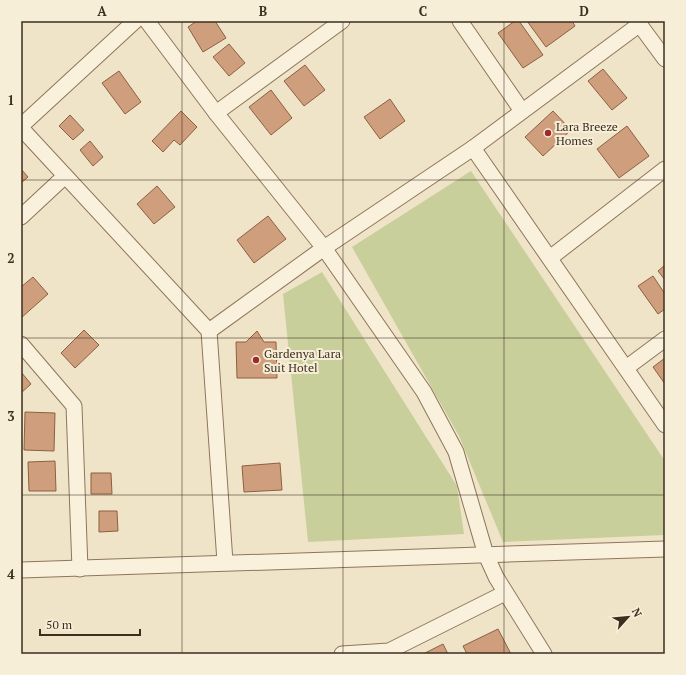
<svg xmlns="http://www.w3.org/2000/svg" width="686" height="675" viewBox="0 0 686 675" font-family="'PT Serif',serif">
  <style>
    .green { fill: #c9cf9b }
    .building { fill: #cf9f7d; stroke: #8d5f41 }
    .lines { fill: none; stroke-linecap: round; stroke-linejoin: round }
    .minor-casing { stroke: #8d765c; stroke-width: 17 }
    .minor { stroke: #faf1dc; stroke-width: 15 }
    .grid { fill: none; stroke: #3d2e20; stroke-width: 1; stroke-opacity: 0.55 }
    .poi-dot { fill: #9e2a2b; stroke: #f7eed8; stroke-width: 1.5 }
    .labels { text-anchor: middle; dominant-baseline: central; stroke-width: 4; stroke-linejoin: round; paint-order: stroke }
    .poi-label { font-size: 12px; fill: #3d2e20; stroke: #f7eed8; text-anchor: start }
    .neatline { fill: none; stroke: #3d2e20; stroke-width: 1.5 }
    .grid-label { font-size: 13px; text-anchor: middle; font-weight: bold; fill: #3d2e20 }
  </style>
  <rect width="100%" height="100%" fill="#f0e4c8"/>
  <!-- green -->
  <g class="green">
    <polygon points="471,171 665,461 665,535 503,542 459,436 352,247"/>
    <polygon points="322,272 457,486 464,534 308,542 283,294"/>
  </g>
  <!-- building -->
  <g class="building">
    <polygon points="197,21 215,21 226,38 203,52 188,27"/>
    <polygon points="515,21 519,21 543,55 523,68 498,33"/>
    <polygon points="527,21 572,21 575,26 546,47"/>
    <polygon points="229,44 245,63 229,76 213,57"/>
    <polygon points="305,65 325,90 304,106 284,81"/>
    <polygon points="603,69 627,98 612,110 588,81"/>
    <polygon points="119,71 141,102 125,114 102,83"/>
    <polygon points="271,90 292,118 271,135 249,107"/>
    <polygon points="390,99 405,121 380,139 364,117"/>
    <polygon points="181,111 197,127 180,145 174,140 163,152 152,141"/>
    <polygon points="553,111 571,130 543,156 525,137"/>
    <polygon points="70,115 84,130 73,140 59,126"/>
    <polygon points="627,126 649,156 619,178 597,149"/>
    <polygon points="90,141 103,157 93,166 80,150"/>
    <polygon points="21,169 28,177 21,183"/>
    <polygon points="157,186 175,207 154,224 137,204"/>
    <polygon points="268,216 286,239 254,263 237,240"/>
    <polygon points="665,265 665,280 658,271"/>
    <polygon points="653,276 665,294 665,309 658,314 638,286"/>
    <polygon points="33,277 48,294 21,318 21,287"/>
    <polygon points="84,330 99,345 75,368 61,353"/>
    <polygon points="257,331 264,342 276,342 277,378 237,378 236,342 246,342"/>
    <polygon points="665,358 665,384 653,367"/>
    <polygon points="21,372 31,384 21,393"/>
    <polygon points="25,412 55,413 54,451 24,450"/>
    <polygon points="55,461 56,491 29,491 28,462"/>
    <polygon points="280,463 282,490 244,492 242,466"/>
    <polygon points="91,473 111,473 112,494 91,494"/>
    <polygon points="99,511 117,511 118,531 99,532"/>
    <polygon points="498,629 511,654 467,654 463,646"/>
    <polygon points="443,644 448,654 423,654"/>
  </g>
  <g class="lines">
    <!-- minor casing -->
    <g class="minor-casing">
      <g id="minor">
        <polyline points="147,21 216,113 324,248 424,392 456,452 486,555 496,577 544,654"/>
        <polyline points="460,21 522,111"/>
        <polyline points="637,21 665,59"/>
        <polyline points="216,113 342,21"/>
        <polyline points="21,126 135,21"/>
        <polyline points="21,128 209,331 225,562"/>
        <polyline points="473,148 665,425"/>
        <polyline points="21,217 65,176"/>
        <polyline points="550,258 665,169"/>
        <polyline points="209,331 324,248 473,148 640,24"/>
        <polyline points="21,344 74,406 80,569"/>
        <polyline points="626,368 665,339"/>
        <polyline points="21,570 665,549"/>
        <polyline points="342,654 389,651 505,593"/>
      </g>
    </g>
    <!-- minor -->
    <use href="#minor" class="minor"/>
  </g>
  <!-- grid -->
  <path class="grid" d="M182 21V654M343 21V654M504 21V654M21 180H665M21 338H665M21 495H665"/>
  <!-- markers -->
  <g class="poi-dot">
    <circle cx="548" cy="133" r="4"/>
    <circle cx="256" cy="360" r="4"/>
  </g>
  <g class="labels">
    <!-- poi labels -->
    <g class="poi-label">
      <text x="556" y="126">Lara Breeze<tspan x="556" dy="14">Homes</tspan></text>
      <text x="264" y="353">Gardenya Lara<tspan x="264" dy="14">Suit Hotel</tspan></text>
    </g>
  </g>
  <!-- border -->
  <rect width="686" height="675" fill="none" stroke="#f7eed8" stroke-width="44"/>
  <!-- north arrow -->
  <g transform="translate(628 617) rotate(63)" stroke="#f7eed8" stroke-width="3" paint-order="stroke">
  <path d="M0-3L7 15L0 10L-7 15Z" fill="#3d2e20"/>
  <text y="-6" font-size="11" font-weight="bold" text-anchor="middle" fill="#3d2e20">N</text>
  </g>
  <!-- scale -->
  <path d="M40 629v6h100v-6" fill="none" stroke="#3d2e20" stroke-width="2"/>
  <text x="46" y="629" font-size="12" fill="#3d2e20" stroke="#f7eed8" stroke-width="3" paint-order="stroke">50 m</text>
  <rect x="22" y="22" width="642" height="631" class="neatline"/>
  <g class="grid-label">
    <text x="102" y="16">A</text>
    <text x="263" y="16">B</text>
    <text x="423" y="16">C</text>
    <text x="584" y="16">D</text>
    <text x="11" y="105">1</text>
    <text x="11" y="263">2</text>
    <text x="11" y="421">3</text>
    <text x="11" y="579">4</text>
  </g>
</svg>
